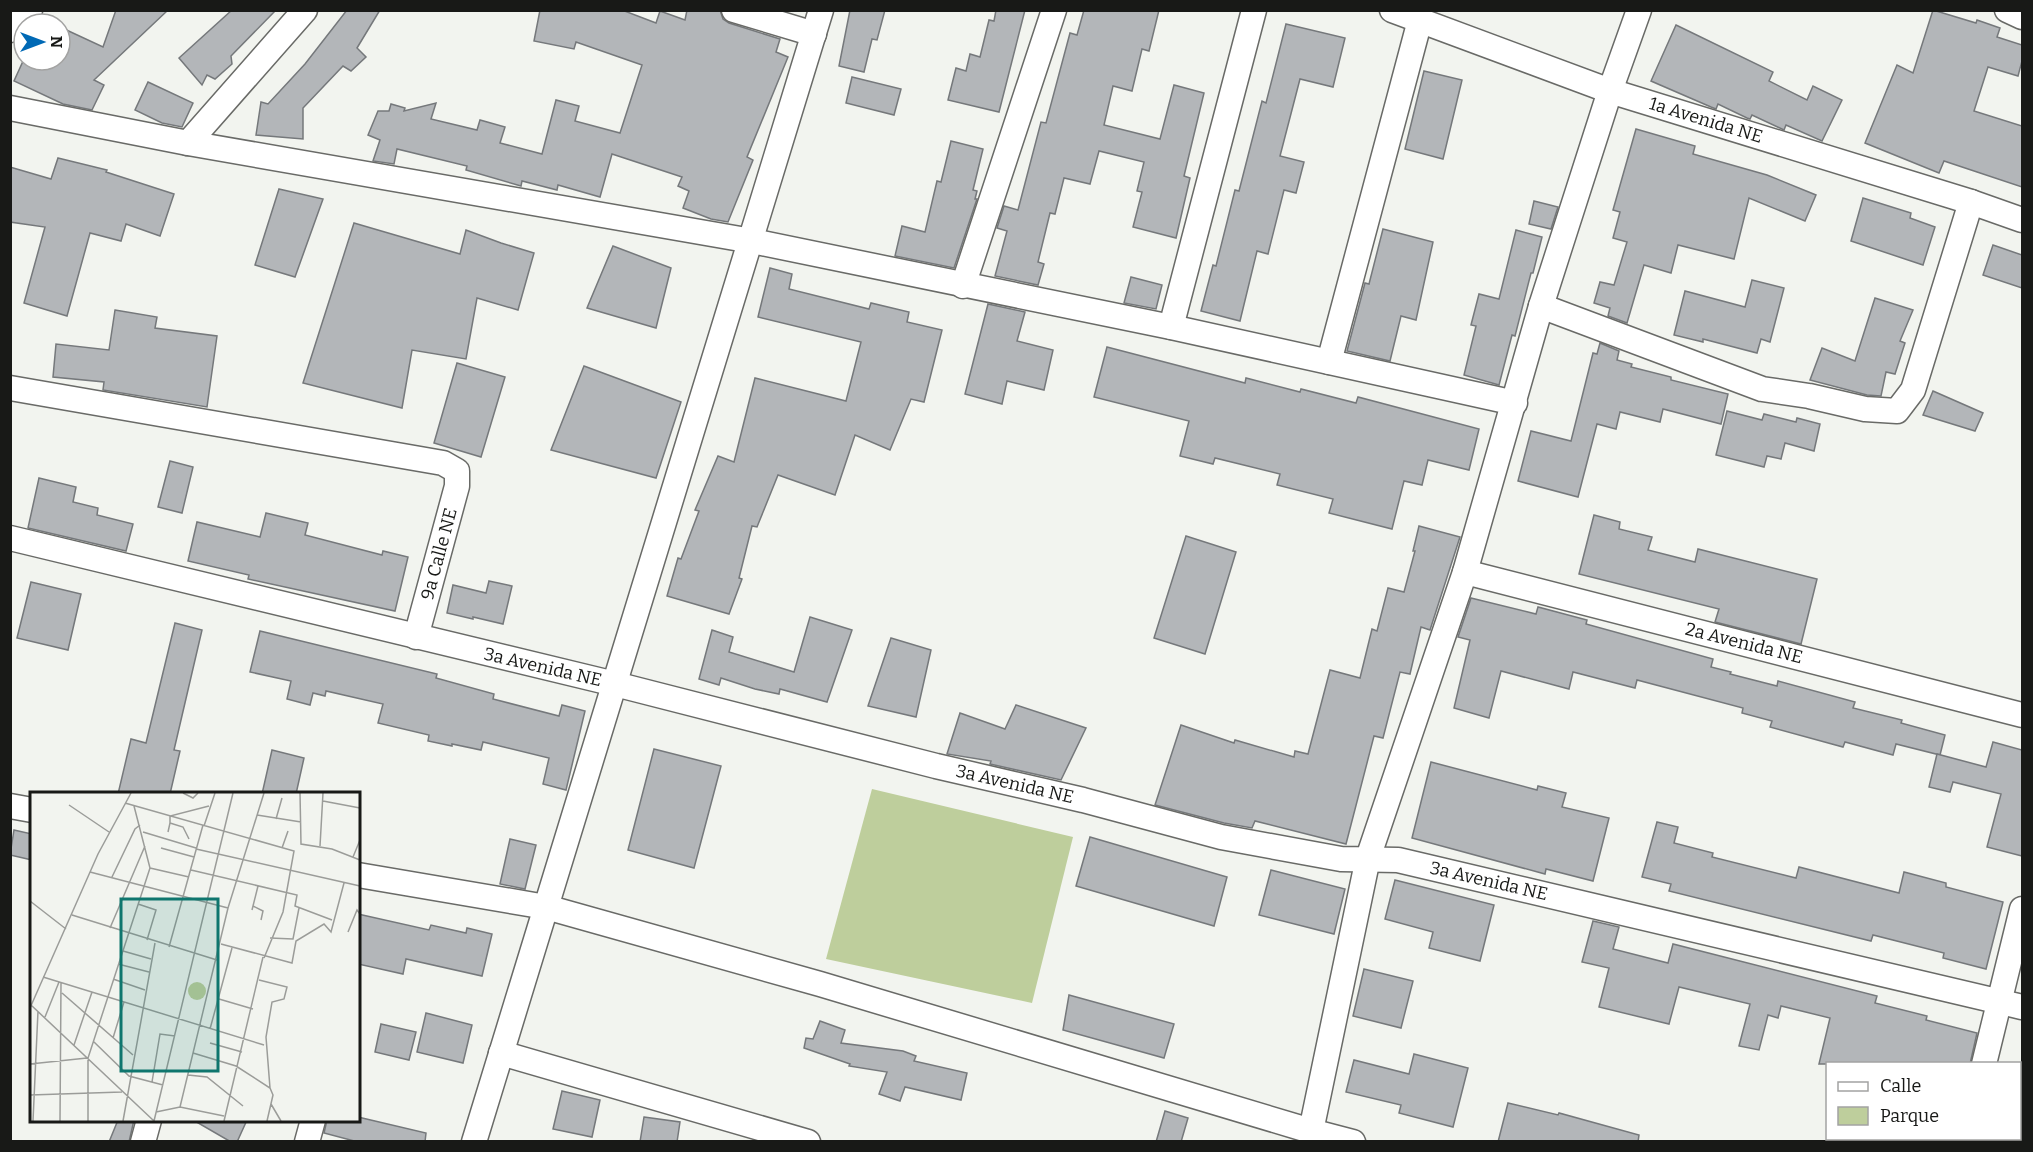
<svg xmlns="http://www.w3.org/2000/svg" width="2033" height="1152" viewBox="0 0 2033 1152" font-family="Bitter,serif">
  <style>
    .green { fill: #bece9c }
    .building { fill: #b3b6b9; stroke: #75787b; stroke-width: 1.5 }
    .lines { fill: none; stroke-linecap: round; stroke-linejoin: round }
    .street-casing { stroke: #696a67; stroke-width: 27 }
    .street { stroke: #fff; stroke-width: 24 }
    .labels { text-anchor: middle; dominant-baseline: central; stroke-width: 4.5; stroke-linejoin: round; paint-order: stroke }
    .street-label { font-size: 18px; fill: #181917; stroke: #fff }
    .inset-road { fill: none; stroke: #9b9c99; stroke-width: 1.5 }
    .view { fill: #0f766e; fill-opacity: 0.15; stroke: #0f766e; stroke-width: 3 }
    .inset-edge { fill: none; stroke: #181917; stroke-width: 3 }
  </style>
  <rect width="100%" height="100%" fill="#f2f4ef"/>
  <!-- green -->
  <polygon class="green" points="872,789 1073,837 1032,1003 826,959"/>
  <!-- building -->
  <g class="building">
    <polygon points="116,10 168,10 94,80 104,85 92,110 63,104 14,81 24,59 60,60 60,27 103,47"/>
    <polygon points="232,10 276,10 231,56 232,64 215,79 207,75 202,85 179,58"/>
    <polygon points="347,10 380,10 357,48 366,57 351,71 343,66 303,108 303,139 256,135 261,102 268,104 305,64"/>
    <polygon points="540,10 622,10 656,23 660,11 685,20 687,10 720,10 723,19 729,23 780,39 776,52 788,57 747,157 753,160 728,222 711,219 683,208 689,191 678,186 682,177 612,154 600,197 558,185 557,190 522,181 521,186 466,170 467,166 397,149 394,164 373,161 380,140 368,135 378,111 389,111 391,104 405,108 404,111 436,103 431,119 477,130 480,120 505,127 500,143 542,154 556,100 579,106 575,121 620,133 642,65 576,42 574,49 534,41"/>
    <polygon points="850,10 885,10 877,40 872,39 864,72 839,66"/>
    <polygon points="996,10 1025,10 999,112 948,100 956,68 966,71 970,54 980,57 989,20 994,21"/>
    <polygon points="1084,10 1159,10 1149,51 1142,49 1132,91 1113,86 1104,125 1160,139 1174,85 1204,93 1184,176 1190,178 1176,238 1133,227 1142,192 1137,191 1144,162 1099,151 1090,184 1064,178 1055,214 1050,213 1038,262 1044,264 1038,285 995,276 1007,231 997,228 1004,206 1018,210 1041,122 1046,123 1070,33 1077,35"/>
    <polygon points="1933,10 1976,23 1977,20 2000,28 1997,37 2022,45 2022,61 2018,76 1988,67 1974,111 2022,126 2022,187 1944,161 1939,173 1865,143 1897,65 1913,73"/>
    <polygon points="1286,24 1345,38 1333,87 1300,79 1280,156 1304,162 1296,193 1284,190 1268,254 1257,251 1240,321 1201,311 1213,265 1216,266 1235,190 1239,191 1262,101 1266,103"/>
    <polygon points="1676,25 1773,72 1769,81 1807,100 1813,86 1842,100 1822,141 1786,125 1784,130 1752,115 1750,119 1747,118 1718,104 1716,109 1711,107 1651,81"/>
    <polygon points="1424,71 1462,80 1443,159 1405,149"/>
    <polygon points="852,77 901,89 894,115 846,103"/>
    <polygon points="148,82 193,103 182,127 162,123 135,110"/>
    <polygon points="1636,129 1695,146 1693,154 1767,175 1816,195 1805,221 1749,198 1734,259 1678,245 1671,273 1644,265 1627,323 1608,316 1610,308 1594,303 1600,282 1614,285 1627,242 1613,238 1620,212 1613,210"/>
    <polygon points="951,141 983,149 973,190 977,191 975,199 977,199 954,268 895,256 902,226 925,232 937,181 941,182"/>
    <polygon points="58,158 107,170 106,172 174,194 160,236 126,224 121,241 90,233 67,316 24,303 45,227 10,222 10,167 51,179"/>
    <polygon points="279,189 323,199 295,277 255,265"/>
    <polygon points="1863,198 1911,213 1910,218 1935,227 1923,265 1851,241"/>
    <polygon points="1534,201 1558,207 1551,229 1529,224"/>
    <polygon points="354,223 460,254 466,230 501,243 534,253 518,310 477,298 466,359 412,350 402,408 303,383"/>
    <polygon points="1383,229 1433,242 1416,320 1401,316 1390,361 1347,351 1365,283 1369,284"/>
    <polygon points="1516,230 1542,237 1533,273 1531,273 1515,336 1512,335 1499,385 1464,375 1476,326 1471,325 1479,294 1499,299"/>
    <polygon points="1993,245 2022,255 2022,288 1983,275"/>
    <polygon points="613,246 671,268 656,328 587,308"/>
    <polygon points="770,268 792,274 789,289 869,309 871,303 909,312 907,322 942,330 924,402 911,399 890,450 855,435 835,495 778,475 757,527 752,526 739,578 742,579 729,614 667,596 678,558 681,559 699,511 695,510 718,456 734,462 755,378 846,401 861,342 758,317"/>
    <polygon points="1131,277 1162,285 1156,309 1124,303"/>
    <polygon points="1752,280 1784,288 1770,342 1761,339 1757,353 1703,339 1703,342 1674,335 1685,291 1745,307"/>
    <polygon points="1875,298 1913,310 1900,341 1905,343 1895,374 1886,372 1881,396 1867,395 1810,380 1822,348 1855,361"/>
    <polygon points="988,304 1025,312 1017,341 1053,350 1044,390 1007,381 1002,404 965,394"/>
    <polygon points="115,310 157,317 155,328 217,336 207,407 103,390 104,382 53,377 56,344 109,350"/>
    <polygon points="1600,343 1619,351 1617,360 1632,364 1631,367 1671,377 1671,380 1728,394 1721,424 1663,409 1660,422 1620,412 1616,429 1597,424 1578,497 1518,481 1531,431 1571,441 1593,353 1597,354"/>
    <polygon points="1107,347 1245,383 1246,378 1300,392 1301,389 1356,403 1358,397 1479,429 1469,470 1428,460 1422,485 1404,481 1392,529 1329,513 1333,499 1277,485 1280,474 1215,458 1213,464 1180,456 1189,421 1094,397"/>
    <polygon points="457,363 505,377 481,457 434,443"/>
    <polygon points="584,366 681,402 656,478 551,450"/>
    <polygon points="1933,391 1983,413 1975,431 1923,415"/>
    <polygon points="1727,411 1762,420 1764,414 1796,422 1797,418 1820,424 1814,451 1785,443 1781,459 1767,456 1764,467 1716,455"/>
    <polygon points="170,461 193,467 182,513 158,507"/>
    <polygon points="39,478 76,487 73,502 98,508 97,515 133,524 126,551 28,528"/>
    <polygon points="266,513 308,523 305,535 382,555 383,551 408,557 395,611 248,579 249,575 188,561 197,522 260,537"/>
    <polygon points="1594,515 1620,522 1619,529 1652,537 1648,550 1695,562 1698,549 1817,579 1801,644 1715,622 1719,609 1579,574"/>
    <polygon points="1419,526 1460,537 1430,630 1421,627 1410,674 1400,672 1383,738 1374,736 1346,844 1255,821 1252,828 1224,823 1155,805 1181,725 1234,743 1235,740 1294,757 1295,751 1308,754 1330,670 1360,678 1372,629 1377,631 1388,588 1404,592 1415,551 1413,551"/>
    <polygon points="1186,536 1236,552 1205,654 1154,638"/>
    <polygon points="489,581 512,586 503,624 473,617 473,619 447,613 453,585 486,593"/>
    <polygon points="31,582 81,594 68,650 17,638"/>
    <polygon points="1471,598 1536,614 1538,607 1587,620 1586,624 1713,659 1711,667 1731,672 1730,674 1777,686 1778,681 1855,702 1853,708 1902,720 1901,723 1945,735 1940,755 1896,744 1893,755 1845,742 1843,747 1770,727 1772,721 1742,713 1743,708 1637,680 1635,688 1573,672 1569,689 1501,671 1489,718 1454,708 1470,640 1458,637"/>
    <polygon points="810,617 852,630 827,702 780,689 779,694 755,689 721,678 719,685 699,679 712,630 733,637 729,652 794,672"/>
    <polygon points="175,623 202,630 174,750 180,751 170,794 118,794 131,739 146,743"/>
    <polygon points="260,631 437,674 436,678 494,694 493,699 559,716 562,705 585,711 566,790 543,784 549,758 483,742 481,750 452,744 452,746 428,741 429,735 378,723 383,704 326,691 325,696 313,693 310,705 287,699 291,681 250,672"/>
    <polygon points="891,638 931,650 916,717 868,706"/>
    <polygon points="1016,705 1086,728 1061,780 990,764 991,761 947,754 960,713 1005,729"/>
    <polygon points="1993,742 2022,750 2022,856 1987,847 2001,794 1953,782 1950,792 1929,787 1937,754 1986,767"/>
    <polygon points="654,749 721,766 694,868 628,850"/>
    <polygon points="272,750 304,758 296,794 262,794"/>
    <polygon points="1431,762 1537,790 1538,786 1566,793 1562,807 1609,818 1593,881 1546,869 1545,874 1412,838"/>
    <polygon points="1657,822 1678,827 1674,843 1713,853 1712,857 1796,878 1799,867 1899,893 1904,872 1946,883 1946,887 2003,902 1986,969 1943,958 1944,953 1873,935 1871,941 1669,891 1671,884 1642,877"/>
    <polygon points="14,830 32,834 32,860 10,855"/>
    <polygon points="1090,837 1227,877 1214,926 1076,886"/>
    <polygon points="510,839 536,845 525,889 500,884"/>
    <polygon points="1271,870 1345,889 1334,934 1259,915"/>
    <polygon points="1395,880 1494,905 1480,961 1429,948 1433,932 1385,919"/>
    <polygon points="358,914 429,930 431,925 466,933 467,928 492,934 482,976 406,959 403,974 358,964"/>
    <polygon points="1593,921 1619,927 1613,949 1668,963 1673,944 1877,996 1875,1003 1927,1016 1926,1020 1977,1033 1970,1064 1819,1064 1830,1018 1781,1006 1778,1018 1768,1015 1759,1050 1739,1046 1750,1004 1679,987 1669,1024 1599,1007 1609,968 1582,962"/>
    <polygon points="1364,969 1413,981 1401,1028 1353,1016"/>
    <polygon points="1069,995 1174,1024 1164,1058 1063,1030"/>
    <polygon points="426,1013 472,1025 463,1063 417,1052"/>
    <polygon points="820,1021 845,1030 841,1043 903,1051 916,1056 914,1061 967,1073 961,1100 905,1087 900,1101 879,1094 887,1072 849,1066 850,1064 804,1048 806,1038 813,1039"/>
    <polygon points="381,1024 416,1032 409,1060 375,1052"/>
    <polygon points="1414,1054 1468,1068 1453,1127 1399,1113 1401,1105 1346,1092 1354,1060 1409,1074"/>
    <polygon points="562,1091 600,1100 592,1137 553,1129"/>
    <polygon points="1508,1103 1558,1115 1559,1113 1639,1135 1638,1142 1498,1142"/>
    <polygon points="1165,1111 1188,1118 1181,1142 1156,1142"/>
    <polygon points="358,1117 426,1133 425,1142 358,1142 324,1133 327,1120 358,1120"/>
    <polygon points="644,1117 680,1122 677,1142 640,1142"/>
    <polygon points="118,1120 134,1120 129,1142 109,1142"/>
    <polygon points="193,1120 247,1120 237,1142 231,1142"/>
  </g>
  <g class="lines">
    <!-- street casing -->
    <g class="street-casing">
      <g id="street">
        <polyline points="734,10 814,34"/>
        <polyline points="1392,10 1610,91 1971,202 2022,220"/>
        <polyline points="2007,10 2022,17"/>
        <polyline points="10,30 30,10"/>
        <polyline points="10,108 188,143 752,241 1171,327 1515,403"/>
        <polyline points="188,143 305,10"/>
        <polyline points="963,286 1054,10"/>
        <polyline points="1541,306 1762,389 1809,396 1865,409 1897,411 1913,390 1971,202"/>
        <polyline points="1171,327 1254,10"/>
        <polyline points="1329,362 1420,20"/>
        <polyline points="10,388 443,463 457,471 457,486 416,637"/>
        <polyline points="10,538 615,684 936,766 1083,800 1221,837 1341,859 1398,860 2022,1007"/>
        <polyline points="1465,572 2022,715"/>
        <polyline points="10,806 32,810"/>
        <polyline points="358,875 546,907 820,984 1311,1131 1353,1142"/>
        <polyline points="501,1053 808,1142"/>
        <polyline points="1984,1064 2022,909"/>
        <polyline points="1311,1131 1368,858 1465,572 1541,306 1610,91 1639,10"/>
        <polyline points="143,1142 149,1120"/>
        <polyline points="307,1142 313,1120"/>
        <polyline points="474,1142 821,10"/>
        <polyline points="1963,1142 1964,1138"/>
      </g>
    </g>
    <!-- street -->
    <use href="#street" class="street"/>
  </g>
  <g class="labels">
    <!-- street labels -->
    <g class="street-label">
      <text transform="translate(1706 120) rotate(17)">1a Avenida NE</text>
      <text transform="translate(439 554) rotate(-75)">9a Calle NE</text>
      <text transform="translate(1744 643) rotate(14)">2a Avenida NE</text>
      <text transform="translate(543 667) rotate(13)">3a Avenida NE</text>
      <text transform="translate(1015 784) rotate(13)">3a Avenida NE</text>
      <text transform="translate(1489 881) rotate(13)">3a Avenida NE</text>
    </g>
  </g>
  <!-- overview -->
  <g transform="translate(30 792)">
    <rect width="330" height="330" fill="#f2f4ef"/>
    <path d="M158 199a9 9 0 1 1 18 0a9 9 0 1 1-18 0Z" fill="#bece9c"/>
    <path class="inset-road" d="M153 1 163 6 168 1M270 1 271 52 302 57 330 68M293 9 330 16M95 11 264 59 253 120 234 166M39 13 79 40M227 23 271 30M246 27 252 6M140 31V24L179 14M174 34 185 1M113 40 166 56M138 40 140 31 153 35 159 47M290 54 293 1M131 56 164 65M252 56 258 39M166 57 330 94M323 65 330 48M120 76 159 85M161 78 267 103 265 114 302 128M60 80 198 116M82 85 105 37 110 33M0 109 36 137M108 112 126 118 117 148M223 114 233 119 231 128M222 118 228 94M42 123 187 168M80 136 115 54M318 140 327 118 330 122M240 146 263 147 269 116M191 152 262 171 266 149 294 132 301 140 314 91M139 155 173 33M93 159 121 167M88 172 119 180M13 185 234 253M83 187 115 198M229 188 257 195 254 207 242 210 236 245 240 296M32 201 103 263M189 207 223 217M1 213 124 329M0 216 68 62 101 1M15 225 29 190M180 237 202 156M83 246 94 210M63 249 99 284 133 293M180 251 212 260M44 253 62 200M163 261 206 274 240 296 243 303 237 329M0 272 57 266M158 283 177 285 213 314M122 290 130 242 145 244M0 303 92 300M241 312 251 329M150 315 198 116 234 1M126 320 150 315 194 324M3 329 8 219M30 329 31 191M58 329V266L120 76 104 14M93 329 125 151M124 329 203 1M194 329 233 165"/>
    <path class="view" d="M91 107H188V279H91Z"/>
    <rect width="330" height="330" class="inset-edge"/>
  </g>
  <!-- border -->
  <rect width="2033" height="1152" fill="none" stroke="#181917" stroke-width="24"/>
  <!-- legend -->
  <rect x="1826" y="1062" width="195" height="78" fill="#ffffff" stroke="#a3a3a2" stroke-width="1.5"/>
  <rect x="1838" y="1082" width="30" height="9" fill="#ffffff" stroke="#a3a3a2" stroke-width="1.5"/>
  <text x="1880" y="1092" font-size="18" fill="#181917">Calle</text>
  <rect x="1838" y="1107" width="30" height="18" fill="#bece9c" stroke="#a3a3a2" stroke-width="1.5"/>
  <text x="1880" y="1122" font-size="18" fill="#181917">Parque</text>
  <!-- north arrow -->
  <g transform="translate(42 42) rotate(90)"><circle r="28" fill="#ffffff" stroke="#a3a3a2" stroke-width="1.5"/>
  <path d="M0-4.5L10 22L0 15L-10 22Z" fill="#0069b5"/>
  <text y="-9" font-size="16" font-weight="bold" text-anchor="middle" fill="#181917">N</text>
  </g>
</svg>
